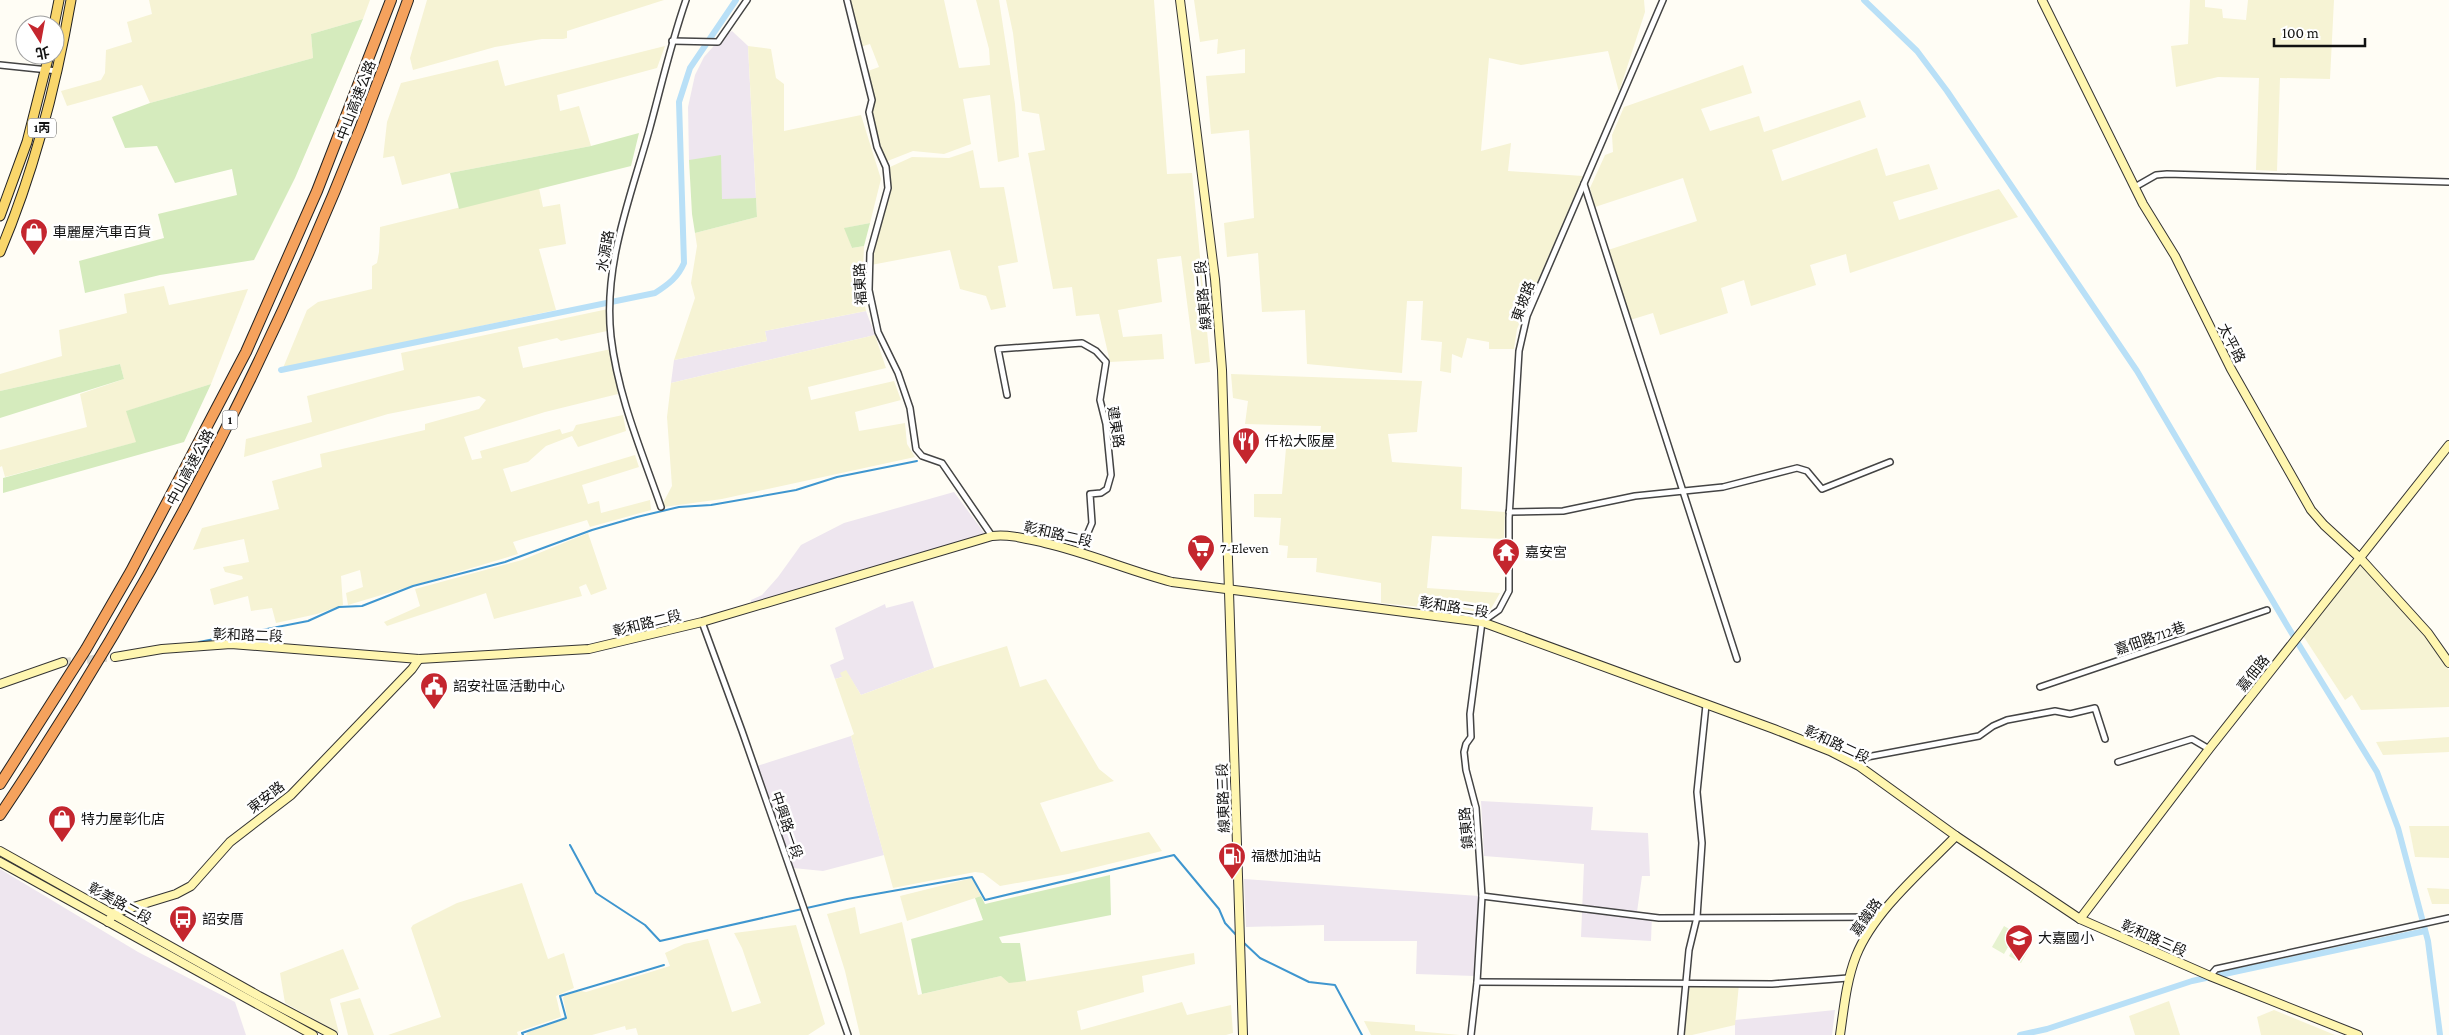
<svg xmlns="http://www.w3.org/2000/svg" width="2449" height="1035" viewBox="0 0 2449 1035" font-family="'Crimson Pro','Noto Sans TC',serif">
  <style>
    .industrial { fill: #eee6ef }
    .farmland { fill: #f6f3d4 }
    .green { fill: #d5ebbd }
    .pitch { fill: #e6f2cf }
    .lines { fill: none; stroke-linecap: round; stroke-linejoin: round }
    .stream { stroke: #3f96cf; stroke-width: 2 }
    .canal { stroke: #b9e0f7; stroke-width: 6 }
    .secondary-tunnel { stroke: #dbdad3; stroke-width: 8; stroke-dasharray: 8 4; stroke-linecap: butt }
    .street-casing { stroke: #444; stroke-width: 8 }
    .secondary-casing { stroke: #333; stroke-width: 10 }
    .primary-casing { stroke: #222; stroke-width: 11 }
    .highway-casing { stroke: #222; stroke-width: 12 }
    .street { stroke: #fff; stroke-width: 5 }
    .secondary { stroke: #fff6b0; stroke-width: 8 }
    .primary { stroke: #f9d66b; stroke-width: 9 }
    .highway { stroke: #f5a25d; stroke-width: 10 }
    .labels { text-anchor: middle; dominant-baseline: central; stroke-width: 5; stroke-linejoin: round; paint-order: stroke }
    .shield { fill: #fff; stroke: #585858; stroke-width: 1 }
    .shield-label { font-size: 12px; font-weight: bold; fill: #111 }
    .street-label { font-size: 14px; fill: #111; stroke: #fff }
    .poi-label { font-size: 14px; fill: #111; stroke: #fff; text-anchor: start }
  </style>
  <rect width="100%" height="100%" fill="#fffdf5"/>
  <!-- industrial -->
  <g class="industrial">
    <polygon points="732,31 748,46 756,198 721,200 689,160 688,107 695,75 704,57 720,39"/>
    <polygon points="866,311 875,335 671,383 674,360 767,341 765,331"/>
    <polygon points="954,492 985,534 751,604 751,600 762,595 778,577 801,545 844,523"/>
    <polygon points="913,601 934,668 861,695 846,671 842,677 835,679 830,665 844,659 835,628 885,604 886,608"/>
    <polygon points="851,736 884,855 823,871 793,868 757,766"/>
    <polygon points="1481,801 1593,807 1591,830 1648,833 1650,876 1642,876 1637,912 1652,913 1651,941 1581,937 1584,864 1484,856"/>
    <polygon points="0,869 138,952 235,1002 246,1035 0,1035"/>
    <polygon points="1244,879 1479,896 1475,976 1416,974 1417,941 1324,941 1324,925 1246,927"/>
    <polygon points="1835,1010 1832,1035 1735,1035 1735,1020"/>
  </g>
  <!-- farmland -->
  <g class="farmland">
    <polygon points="149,0 370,0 363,19 311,34 313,58 150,103 142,85 67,106 61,91 101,80 105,73 106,50 132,42 127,22 152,14"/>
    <polygon points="427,0 664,0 567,31 567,38 563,39 542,39 495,47 413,70 410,58"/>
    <polygon points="848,0 944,0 959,68 990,65 989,49 976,0 999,0 1015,104 1019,157 998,162 990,95 963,99 971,144 944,154 913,151 885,162 872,114 874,102 868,71 879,67 870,44 860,47"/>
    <polygon points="1006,0 1154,0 1167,174 1192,173 1210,362 1195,364 1181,256 1157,259 1162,302 1118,310 1123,337 1162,334 1164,359 1110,362 1099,314 1076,316 1072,287 1053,289 1028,153 1045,150 1039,114 1022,111 1013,33"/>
    <polygon points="1194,0 1644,0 1645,12 1619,92 1608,51 1521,65 1489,58 1481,151 1511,143 1508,171 1583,176 1517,329 1514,349 1489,349 1489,342 1467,338 1462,358 1452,354 1451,373 1440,371 1442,342 1421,340 1423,301 1407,301 1402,373 1307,364 1305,310 1262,312 1258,253 1227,257 1224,223 1254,218 1249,130 1211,134 1206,76 1245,73 1245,49 1217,54 1218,39 1200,42"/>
    <polygon points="2190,0 2205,0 2205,7 2222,9 2223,18 2246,20 2248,0 2334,0 2330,79 2280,78 2277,171 2256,170 2259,78 2218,77 2176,87 2171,46 2188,44"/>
    <polygon points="665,46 657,68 557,95 560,111 579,106 591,146 450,173 402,185 394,156 383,158 387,122 401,83 498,60 505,86"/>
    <polygon points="748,46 771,49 776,78 784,84 784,131 861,115 881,179 870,223 845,228 852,248 864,246 862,291 866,311 765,331 767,341 674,360 695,298 691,283 697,246 695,233 757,217"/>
    <polygon points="1743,65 1752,93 1701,109 1710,131 1759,116 1764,132 1860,100 1866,117 1772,150 1782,181 1877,148 1886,176 1929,164 1938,189 1893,202 1899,220 1999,189 2018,217 1850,273 1846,254 1810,265 1816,285 1751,306 1744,280 1721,288 1728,313 1660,335 1653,313 1630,320 1608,250 1697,221 1683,178 1595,207 1590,188 1605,155 1613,152 1612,135 1624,107"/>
    <polygon points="973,150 980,188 1004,187 1018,262 998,266 1006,307 991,310 986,296 960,289 950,250 871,265 887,201 890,167 912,157 949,158"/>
    <polygon points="539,188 543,207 560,204 566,244 539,249 556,310 283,368 307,310 318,302 372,289 372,266 377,263 379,252 380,227"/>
    <polygon points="164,286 169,305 248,289 211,384 127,411 137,442 5,477 2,466 0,467 0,450 87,427 80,394 124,379 120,364 0,391 0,374 62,356 59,330 127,313 124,294"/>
    <polygon points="608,309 607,331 561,341 557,338 518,347 523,368 611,349 618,394 545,412 464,437 472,460 482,458 480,451 560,429 562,434 573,431 576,425 623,415 626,431 578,447 572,436 546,446 528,462 503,469 511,492 635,455 639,467 582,485 588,504 599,501 601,513 650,500 651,510 590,527 587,520 526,538 513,542 518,554 348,605 346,593 363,587 360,570 341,576 343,605 317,614 276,623 272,608 251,611 248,596 214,605 210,589 243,579 242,576 225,572 223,567 249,562 244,539 193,550 202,528 279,509 272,481 322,467 320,454 425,430 425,424 479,409 486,400 479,396 388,414 244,457 246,439 312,422 307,396 404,370 401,353"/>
    <polygon points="875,335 886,368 808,387 811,400 894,381 901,400 855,412 859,431 905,423 907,444 915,457 722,499 664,507 664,501 672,486 667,417 671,383"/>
    <polygon points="1231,374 1422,381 1417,432 1388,434 1392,462 1462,467 1461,509 1505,512 1504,539 1432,536 1427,588 1500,593 1488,614 1381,603 1381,583 1316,572 1317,558 1287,558 1288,546 1279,545 1281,518 1254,517 1254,494 1282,494 1286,448 1318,450 1321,426 1245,424 1248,401 1233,398"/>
    <polygon points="588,533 607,589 591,595 586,584 579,587 582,596 494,619 486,593 387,626 384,622 420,606 415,589 522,560"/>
    <polygon points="2363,564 2429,641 2449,670 2449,707 2361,710 2352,695 2345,700 2302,634 2357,565"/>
    <polygon points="1007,646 1020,687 1046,679 1099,769 1114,781 1040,803 1061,852 1149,832 1162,851 1068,874 1000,886 983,873 975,872 893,888 851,736 854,734 835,679 842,677 840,673 846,670 861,695 934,668"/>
    <polygon points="2449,737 2449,752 2383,755 2376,742"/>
    <polygon points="2409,826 2449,826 2449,858 2415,857"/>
    <polygon points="972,878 981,896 907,921 900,896"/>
    <polygon points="522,883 548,959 564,953 574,988 556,996 561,1017 517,1032 518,1035 388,1035 441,1017 411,928 413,925 457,903"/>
    <polygon points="2427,888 2449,889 2449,904 2432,904"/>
    <polygon points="855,907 860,934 902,922 918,995 1001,976 1026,981 1194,953 1195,964 1142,976 1144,992 1077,1011 1081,1030 1182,1002 1187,1015 1231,1005 1233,1033 1226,1035 860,1035 845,971 827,914"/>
    <polygon points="796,925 825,1024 808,1035 638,1035 636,1028 626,1030 625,1026 592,1035 526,1035 528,1032 565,1019 567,1016 563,998 565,995 581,991 586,992 670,966 665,953 684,944 708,939 732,1012 761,1003 742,948 734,933"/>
    <polygon points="343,949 359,989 330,999 339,1033 285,1003 280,973"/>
    <polygon points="1687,983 1739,984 1735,1025 1692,1035 1682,1035"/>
    <polygon points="360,998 374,1035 348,1035 340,1003"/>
    <polygon points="2169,1001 2180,1035 2135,1035 2129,1016"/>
    <polygon points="2274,1010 2335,1035 2261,1035 2257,1017"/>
    <polygon points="1364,1021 1415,1025 1415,1031 1460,1035 1371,1035"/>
  </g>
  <!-- green -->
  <g class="green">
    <polygon points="363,19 295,178 254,260 160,275 85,293 79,261 164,238 158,214 237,195 232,169 175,183 157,146 125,148 112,117 150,103 313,58 311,34"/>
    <polygon points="639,133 631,166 459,209 450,173 591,146"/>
    <polygon points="721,155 722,199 756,198 757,217 695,233 692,214 689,160"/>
    <polygon points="870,223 864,246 852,248 844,228"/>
    <polygon points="120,364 124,379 0,418 0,391"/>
    <polygon points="211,384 184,442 3,493 3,478 136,442 126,411"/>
    <polygon points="1110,875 1111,915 999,937 1002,943 1020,943 1026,981 1009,983 1001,976 922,994 911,939 983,920 975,898 981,896 985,904"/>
  </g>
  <!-- pitch -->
  <g class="pitch">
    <polygon points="2004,926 2016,933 2004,954 1992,947"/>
    <polygon points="2021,935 2033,941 2021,963 2009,956"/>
  </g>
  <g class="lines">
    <!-- stream -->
    <g class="stream">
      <polyline points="199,642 308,621 339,607 362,606 413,586 505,562 592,530 637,517 679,507 711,505 796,490 837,477 917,461"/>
      <polyline points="570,845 596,893 645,925 660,941 847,899 972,877 985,900 1174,855 1219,909 1225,923 1238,937"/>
      <polyline points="1243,942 1260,958 1309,982 1335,985 1362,1035"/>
      <polyline points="523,1035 522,1033 566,1018 560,996 664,965"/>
    </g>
    <!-- canal -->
    <g class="canal">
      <polyline points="1864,0 1917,51 1947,91 2137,371 2288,627 2377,772 2398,828 2428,941 2440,1035"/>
      <path d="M281 370 655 293C669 284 678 277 684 263L679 102 690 68 736 0"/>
      <polyline points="2020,1035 2047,1029 2192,981 2425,931"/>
    </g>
    <!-- secondary-tunnel -->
    <polyline class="secondary-tunnel" points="63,662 115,657"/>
    <!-- street casing -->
    <g class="street-casing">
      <g id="street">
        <polyline points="847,0 872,100 869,112 877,147 886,167 888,188 870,253 869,290 878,332 898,373 910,408 916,449 922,456 942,463 992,536"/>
        <polyline points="672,41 718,42 747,0"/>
        <polyline points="0,65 58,71"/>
        <polyline points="1584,184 1737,659"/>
        <polyline points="2135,187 2156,175 2167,174 2449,182"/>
        <polyline points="1007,395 998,349 1082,343 1096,351 1106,362 1100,400 1106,424 1111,475 1107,489 1101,493 1090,494 1092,523 1080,551"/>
        <path d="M661 507C642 452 618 397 611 337 603 265 630 199 649 131 661 87 671 43 686 0"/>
        <polyline points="1509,512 1563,511 1635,496 1723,487 1797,468 1807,471 1822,489 1890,462"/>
        <polyline points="702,622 742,731 848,1035"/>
        <polyline points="2040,687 2267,610"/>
        <polyline points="2118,762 2192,739 2209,749"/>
        <polyline points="1859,766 1867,757 1979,736 1993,726 2007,720 2055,711 2070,714 2095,708 2105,739"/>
        <polyline points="1482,896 1659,918 1879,917"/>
        <polyline points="2210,976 2216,969 2449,918"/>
        <polyline points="1477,982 1772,984 1848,978"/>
        <polyline points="1471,1035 1477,982 1482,896 1476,808 1466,770 1464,752 1466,744 1471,737 1470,714 1482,622 1499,610 1509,591 1509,518 1519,351 1527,316 1663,0"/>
        <polyline points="1681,1035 1689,950 1697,917 1702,843 1697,792 1706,705"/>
      </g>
    </g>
    <!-- secondary casing -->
    <g class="secondary-casing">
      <g id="secondary">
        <polyline points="1180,0 1215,279 1222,370 1243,1035"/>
        <polyline points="2042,0 2143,204 2175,256 2231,369 2311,510 2324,525 2361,559 2428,633 2449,663"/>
        <path d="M115 657 162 649 231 644 419 659 589 649 702 622 992 536C1010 534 1027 539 1045 543 1089 553 1129 571 1172 582L1482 622 1774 729 1830 751 1859 766 1956 836 2080 919 2210 976 2358 1035"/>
        <polyline points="0,684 63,662"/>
        <polyline points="0,851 259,996 333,1035"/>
        <polyline points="0,862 313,1035"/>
        <polyline points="2080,919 2209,749 2449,445"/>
        <polyline points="108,922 114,913 176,894 191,886 230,842 291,795 412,669 419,659"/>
        <path d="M1840 1035C1844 1008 1846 982 1856 956 1874 911 1922 871 1956 836"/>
      </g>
    </g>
    <!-- primary casing -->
    <g class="primary-casing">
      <g id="primary">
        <polyline points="54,25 59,0"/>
        <polyline points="0,216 27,142 49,55"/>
        <path d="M0 252C34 172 56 86 71 0"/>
      </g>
    </g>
    <!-- highway casing -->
    <g class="highway-casing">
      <g id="highway">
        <polyline points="0,784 86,649 131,571 246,352 317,191 391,0"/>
        <path d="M0 815C170 562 307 287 408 0"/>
      </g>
    </g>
    <!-- street -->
    <use href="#street" class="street"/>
    <!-- secondary -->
    <use href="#secondary" class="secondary"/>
    <!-- primary -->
    <use href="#primary" class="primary"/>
    <!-- highway -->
    <use href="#highway" class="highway"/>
  </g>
  <!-- icons -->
  <defs>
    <g id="shop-pin" transform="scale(1.4375)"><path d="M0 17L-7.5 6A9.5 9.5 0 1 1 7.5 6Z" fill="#c4262e" stroke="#fff"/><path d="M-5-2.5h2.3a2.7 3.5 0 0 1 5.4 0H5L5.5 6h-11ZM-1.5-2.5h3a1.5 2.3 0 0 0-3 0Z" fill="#fff"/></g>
    <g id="restaurant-pin" transform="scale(1.4375)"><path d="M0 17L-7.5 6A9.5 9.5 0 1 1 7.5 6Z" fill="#c4262e" stroke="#fff"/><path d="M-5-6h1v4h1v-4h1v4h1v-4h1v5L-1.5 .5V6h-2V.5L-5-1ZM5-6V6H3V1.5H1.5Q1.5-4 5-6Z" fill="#fff"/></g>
    <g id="supermarket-pin" transform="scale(1.4375)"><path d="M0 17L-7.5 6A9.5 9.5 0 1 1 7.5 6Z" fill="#c4262e" stroke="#fff"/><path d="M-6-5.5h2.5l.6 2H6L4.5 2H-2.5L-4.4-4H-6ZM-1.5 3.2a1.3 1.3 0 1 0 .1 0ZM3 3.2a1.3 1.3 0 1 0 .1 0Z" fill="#fff"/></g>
    <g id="temple-pin" transform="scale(1.4375)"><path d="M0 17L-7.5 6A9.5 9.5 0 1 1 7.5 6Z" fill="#c4262e" stroke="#fff"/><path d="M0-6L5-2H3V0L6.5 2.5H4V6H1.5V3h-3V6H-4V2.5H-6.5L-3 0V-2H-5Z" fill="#fff"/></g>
    <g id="civic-pin" transform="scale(1.4375)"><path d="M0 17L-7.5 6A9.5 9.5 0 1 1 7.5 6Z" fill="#c4262e" stroke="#fff"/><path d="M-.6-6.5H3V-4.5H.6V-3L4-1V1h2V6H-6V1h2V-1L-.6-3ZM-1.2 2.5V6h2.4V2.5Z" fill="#fff"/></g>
    <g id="fuel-pin" transform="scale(1.4375)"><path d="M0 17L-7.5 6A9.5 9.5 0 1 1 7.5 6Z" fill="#c4262e" stroke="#fff"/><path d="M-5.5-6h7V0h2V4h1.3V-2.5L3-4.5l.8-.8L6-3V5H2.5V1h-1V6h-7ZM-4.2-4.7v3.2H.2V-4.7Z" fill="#fff"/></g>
    <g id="bus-pin" transform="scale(1.4375)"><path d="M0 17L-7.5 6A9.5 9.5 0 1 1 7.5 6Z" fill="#c4262e" stroke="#fff"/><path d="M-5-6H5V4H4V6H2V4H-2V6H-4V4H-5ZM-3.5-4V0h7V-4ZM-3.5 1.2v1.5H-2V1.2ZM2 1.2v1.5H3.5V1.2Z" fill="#fff"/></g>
    <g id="school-pin" transform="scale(1.4375)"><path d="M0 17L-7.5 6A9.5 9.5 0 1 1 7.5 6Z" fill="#c4262e" stroke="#fff"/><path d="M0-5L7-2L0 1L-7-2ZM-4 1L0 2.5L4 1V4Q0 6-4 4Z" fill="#fff"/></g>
  </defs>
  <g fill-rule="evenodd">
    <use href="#shop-pin" x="34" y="232"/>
    <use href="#restaurant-pin" x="1246" y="441"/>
    <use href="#supermarket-pin" x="1201" y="548"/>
    <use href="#temple-pin" x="1506" y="552"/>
    <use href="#civic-pin" x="434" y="686"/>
    <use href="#shop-pin" x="62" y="819"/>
    <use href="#fuel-pin" x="1232" y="856"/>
    <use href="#bus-pin" x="183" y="919"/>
    <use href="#school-pin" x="2019" y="938"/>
  </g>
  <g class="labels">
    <!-- shield labels -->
    <g class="shield">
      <rect x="28" y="118.5" width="28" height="19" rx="4"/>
      <rect x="222.5" y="410.5" width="15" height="19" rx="4"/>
    </g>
    <g class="shield-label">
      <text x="42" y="128">1丙</text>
      <text x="230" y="420">1</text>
    </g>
    <!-- street labels -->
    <g class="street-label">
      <text transform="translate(356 100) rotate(-69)">中山高速公路</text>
      <text transform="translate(605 251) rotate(-80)">水源路</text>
      <text transform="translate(860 284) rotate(-93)">福東路</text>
      <text transform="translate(1203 295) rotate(-95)">線東路二段</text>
      <text transform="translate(1523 301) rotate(-70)">東坡路</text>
      <text transform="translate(2232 343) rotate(63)">太平路</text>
      <text transform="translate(1116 427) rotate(81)">建東路</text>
      <text transform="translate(190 467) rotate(-62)">中山高速公路</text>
      <text transform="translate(1058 534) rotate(13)">彰和路二段</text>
      <text transform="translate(1454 607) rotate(9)">彰和路二段</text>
      <text transform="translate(647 623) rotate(-14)">彰和路二段</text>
      <text transform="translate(248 635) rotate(2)">彰和路二段</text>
      <text transform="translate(2150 638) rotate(-19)">嘉佃路712巷</text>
      <text transform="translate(2253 673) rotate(-51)">嘉佃路</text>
      <text transform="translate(1837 744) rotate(25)">彰和路二段</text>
      <text transform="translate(266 797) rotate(-38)">東安路</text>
      <text transform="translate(1223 798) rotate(-92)">線東路三段</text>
      <text transform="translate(787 825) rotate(71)">中興路一段</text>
      <text transform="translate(1466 828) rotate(-95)">鎮東路</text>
      <text transform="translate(120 903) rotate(29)">彰美路二段</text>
      <text transform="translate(1866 917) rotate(-54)">嘉鐵路</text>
      <text transform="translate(2154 938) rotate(24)">彰和路三段</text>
    </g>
    <!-- poi labels -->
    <g class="poi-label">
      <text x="53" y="232">車麗屋汽車百貨</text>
      <text x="1265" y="441">仟松大阪屋</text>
      <text x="1220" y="548">7-Eleven</text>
      <text x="1525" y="552">嘉安宮</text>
      <text x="453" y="686">詔安社區活動中心</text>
      <text x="81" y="819">特力屋彰化店</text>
      <text x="1251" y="856">福懋加油站</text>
      <text x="202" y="919">詔安厝</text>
      <text x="2038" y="938">大嘉國小</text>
    </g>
  </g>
  <!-- north arrow -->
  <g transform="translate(40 40) rotate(169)"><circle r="24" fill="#ffffff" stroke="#a0a0a0"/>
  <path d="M0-4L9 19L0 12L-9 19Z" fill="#c4262e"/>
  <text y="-8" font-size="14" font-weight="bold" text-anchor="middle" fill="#111111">北</text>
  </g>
  <!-- scale -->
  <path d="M2274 38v8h91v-8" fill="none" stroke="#111111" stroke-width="2.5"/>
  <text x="2282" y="38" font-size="15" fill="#111111" stroke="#ffffff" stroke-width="4" paint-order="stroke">100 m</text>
</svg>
